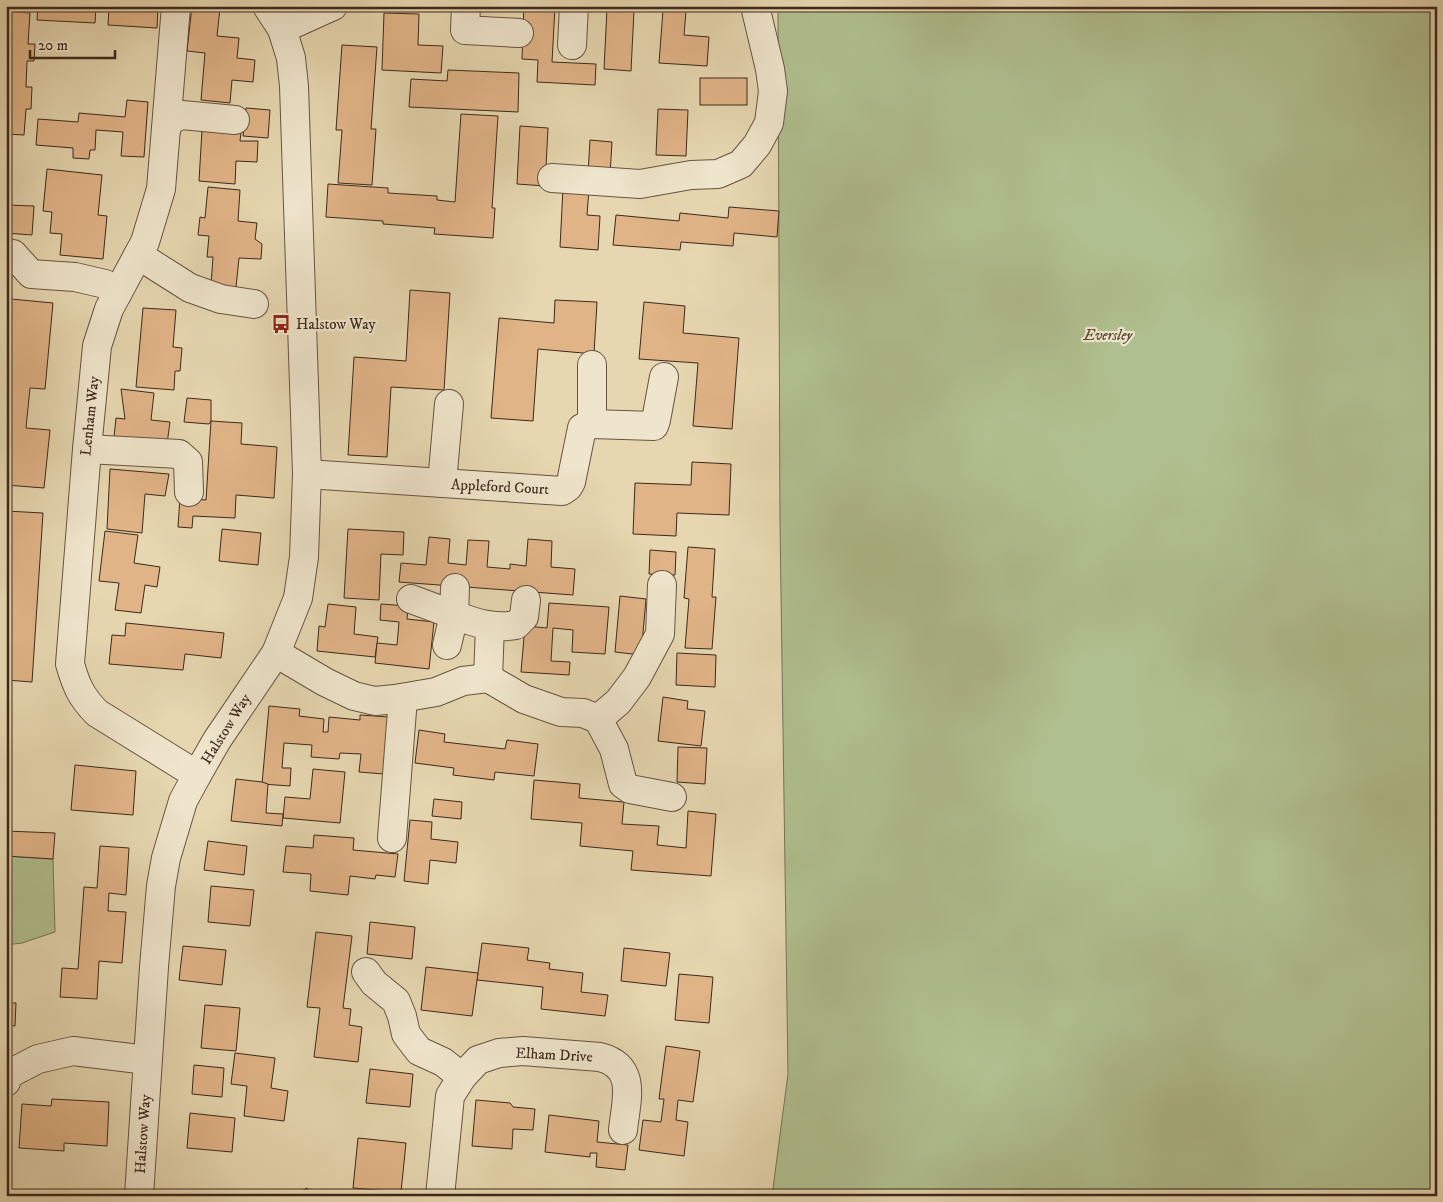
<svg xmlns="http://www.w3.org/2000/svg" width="1443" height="1202" viewBox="0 0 1443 1202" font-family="'IM FELL DW Pica',serif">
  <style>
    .green { fill: #b0bf8f; stroke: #767456 }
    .building { fill: #e1b488; stroke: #3d291d }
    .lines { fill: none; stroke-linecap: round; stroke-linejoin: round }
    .minor-casing { stroke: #675442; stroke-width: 30 }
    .minor { stroke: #efe5cc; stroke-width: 28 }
    .labels { text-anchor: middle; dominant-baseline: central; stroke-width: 4.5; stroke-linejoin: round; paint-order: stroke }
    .poi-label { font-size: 15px; fill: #3d291d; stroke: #efe5cc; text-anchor: start }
    .park-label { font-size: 15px; font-style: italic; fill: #544734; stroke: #efe5cc }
    .street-label { font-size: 15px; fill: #3d291d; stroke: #efe5cc }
  </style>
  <rect width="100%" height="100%" fill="#e6d7b0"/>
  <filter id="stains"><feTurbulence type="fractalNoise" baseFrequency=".004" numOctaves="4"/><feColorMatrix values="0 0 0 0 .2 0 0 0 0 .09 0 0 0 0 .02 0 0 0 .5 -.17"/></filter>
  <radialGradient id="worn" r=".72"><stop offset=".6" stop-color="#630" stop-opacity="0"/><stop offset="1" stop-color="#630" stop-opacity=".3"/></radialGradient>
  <!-- green -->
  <g class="green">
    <polygon points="778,6 1437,6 1437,1196 772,1196 788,1074 780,523"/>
    <polygon points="6,856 53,859 55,932 22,943 6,945"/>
  </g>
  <!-- building -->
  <g class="building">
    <polygon points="38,6 96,6 95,23 37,20"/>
    <polygon points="109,6 158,6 157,28 108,25"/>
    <polygon points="192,6 220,8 217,36 239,38 237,58 255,60 253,82 232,80 230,103 201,100 205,53 187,51"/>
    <polygon points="524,6 555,7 552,62 596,64 595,85 537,82 538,60 522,59"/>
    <polygon points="607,9 634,10 631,71 604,69"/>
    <polygon points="663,10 686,11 684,35 709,37 707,66 659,63"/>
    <polygon points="6,11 30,13 28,44 35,44 34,61 27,61 26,87 32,87 31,109 26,109 24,135 6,134"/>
    <polygon points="384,13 419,14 418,45 443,46 441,73 382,70"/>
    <polygon points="342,45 377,47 371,129 376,129 372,185 338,183 342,130 336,130"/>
    <polygon points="448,70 519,73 518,112 409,107 411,79 447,81"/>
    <rect x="700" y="78" width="47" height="27"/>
    <polygon points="127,100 148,102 144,157 121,156 123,132 96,130 95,150 90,150 89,159 73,158 73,148 36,145 38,119 78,122 79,113 125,117"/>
    <polygon points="246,108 270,110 268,138 243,136"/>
    <polygon points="658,109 688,110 686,156 656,155"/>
    <polygon points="461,114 498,116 492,208 495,208 493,238 434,234 435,228 383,224 383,221 326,217 328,184 388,188 388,193 437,196 437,200 455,202"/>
    <polygon points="520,126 548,128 545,186 517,184"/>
    <polygon points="202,130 241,132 240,141 258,141 257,162 236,161 235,184 199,181"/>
    <polygon points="590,140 612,142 610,175 588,174"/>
    <polygon points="47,169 102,175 98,215 107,216 103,259 60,255 62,234 50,233 52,212 43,211"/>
    <polygon points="208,187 240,190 238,221 257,223 255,239 262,244 261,259 239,258 236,287 211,285 213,257 207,257 209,236 198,235 200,217 205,218"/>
    <polygon points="563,188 589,189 587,215 600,216 598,250 560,247"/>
    <polygon points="6,205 34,206 32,235 6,233"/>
    <polygon points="729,207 779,211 777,237 734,233 733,246 681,242 680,250 613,245 616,215 679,221 680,213 728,218"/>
    <polygon points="410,290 450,293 444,390 391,387 387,457 348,455 354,357 406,361"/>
    <polygon points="11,299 53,303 45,389 30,388 26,428 50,430 44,488 6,485 6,344"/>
    <polygon points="555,300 597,302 594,354 538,349 533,421 491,418 499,318 554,323"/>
    <polygon points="644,302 685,306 683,333 739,338 732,429 693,426 698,363 639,359"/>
    <polygon points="143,308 176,310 173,347 182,348 180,371 175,371 174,390 136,387"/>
    <polygon points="121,389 154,393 151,420 170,422 167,444 114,437 116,418 125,419"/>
    <polygon points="187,398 211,400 211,421 209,424 184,422"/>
    <polygon points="211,421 242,423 241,444 277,447 274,498 236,495 235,518 193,516 192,528 178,527 180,498 206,500"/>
    <polygon points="692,462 731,464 729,515 677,513 676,536 633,534 635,483 691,485"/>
    <polygon points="110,469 169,474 165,496 145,494 142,533 107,529"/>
    <polygon points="6,511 43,513 32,682 6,680 6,600 9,552 6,537"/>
    <polygon points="222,529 261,533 258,565 219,561"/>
    <polygon points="348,529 404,532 403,555 381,554 379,600 344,598"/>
    <polygon points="105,531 138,535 134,563 160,567 157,587 145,585 141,613 115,610 119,583 99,581"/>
    <polygon points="429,537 450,539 448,563 466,565 468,540 489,541 487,567 510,569 510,564 526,566 528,539 552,541 551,567 575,569 573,595 399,582 401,563 426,565"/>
    <polygon points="688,547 715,549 712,597 716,597 712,649 685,648 689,599 684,598"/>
    <polygon points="650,550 676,552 675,575 649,574"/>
    <polygon points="620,596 646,599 641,655 615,652"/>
    <polygon points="549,603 609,607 605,654 572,652 573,630 553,628 551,661 570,662 569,675 521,672 525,626 547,628"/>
    <polygon points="328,604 356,607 354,634 378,637 375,657 317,651 319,626 325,627"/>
    <polygon points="381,604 408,606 407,619 434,622 429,669 375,663 377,643 397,645 399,622 380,620"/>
    <polygon points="126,623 224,633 221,658 185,654 183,670 109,664 112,635 125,636"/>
    <polygon points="677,653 716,655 715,687 676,685"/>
    <polygon points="663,697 688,701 687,709 705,711 701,746 658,741"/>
    <polygon points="269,706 300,709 299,716 324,719 323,732 328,732 329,717 360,720 360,715 389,717 384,774 359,772 361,754 340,753 339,759 311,757 312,745 284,743 282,768 291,768 290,786 262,784"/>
    <polygon points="419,730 445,734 444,742 505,749 507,740 538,744 534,776 495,772 494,780 453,775 454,768 415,763"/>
    <polygon points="6,731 9,731 7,753 6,753"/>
    <polygon points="678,747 707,748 705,784 677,782"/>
    <polygon points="75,765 136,771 133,815 71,810"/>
    <polygon points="313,769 345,772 340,823 283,818 285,797 310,799"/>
    <polygon points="236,779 262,782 268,784 266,813 283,814 282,826 231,821"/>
    <polygon points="534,780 580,784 579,798 624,802 622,824 659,826 657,845 686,848 688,811 716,814 711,876 631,870 633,851 580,846 582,823 531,819"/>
    <polygon points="434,799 462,802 461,819 432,816"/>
    <polygon points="410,820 432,822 431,839 458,842 456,863 430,860 428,884 404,881"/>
    <polygon points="6,831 55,833 53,859 6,856"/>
    <polygon points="314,835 354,838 353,850 398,854 395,877 376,875 375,879 350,876 348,895 310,891 311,874 283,872 286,846 313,848"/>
    <polygon points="208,841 247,846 244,875 204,870"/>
    <polygon points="100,846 129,848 126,895 109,893 108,911 126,912 122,963 99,961 97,999 60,997 62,968 78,969 84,887 97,888"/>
    <polygon points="211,886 254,890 250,926 208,922"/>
    <polygon points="370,922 415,927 412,959 367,954"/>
    <polygon points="316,932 352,936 343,1008 351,1009 349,1025 362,1027 358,1062 314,1057 320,1008 307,1007"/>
    <polygon points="482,943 529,948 527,960 550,963 549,969 583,973 581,992 608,995 605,1016 541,1009 543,987 477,980"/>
    <polygon points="183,946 226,950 222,985 179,980"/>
    <polygon points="624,948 670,953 666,986 621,981"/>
    <polygon points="426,967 478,973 472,1016 421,1010"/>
    <polygon points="679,974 713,977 709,1023 675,1020"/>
    <polygon points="6,1003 16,1003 15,1026 6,1025"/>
    <polygon points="205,1005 240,1008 236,1051 201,1048"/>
    <polygon points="666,1046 700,1051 693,1102 678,1100 676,1120 688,1122 684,1156 639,1150 643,1120 661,1122 664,1099 659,1099"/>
    <polygon points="235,1053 275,1058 271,1088 288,1091 284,1121 244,1116 247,1086 231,1084"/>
    <polygon points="194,1065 224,1068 222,1097 192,1094"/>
    <polygon points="370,1069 413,1074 410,1107 366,1103"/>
    <polygon points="52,1099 109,1102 107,1146 64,1143 64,1151 19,1148 22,1104 51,1106"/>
    <polygon points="476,1100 510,1103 513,1107 535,1109 533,1130 513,1129 512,1149 472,1146"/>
    <polygon points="190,1113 235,1118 232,1152 187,1148"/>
    <polygon points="549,1115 599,1121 597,1142 628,1145 625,1170 596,1167 597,1153 590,1153 590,1157 545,1152"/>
    <polygon points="358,1138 406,1143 401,1192 353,1188"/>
    <polygon points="307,1188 311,1196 292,1196"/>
    <polygon points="330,1190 333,1196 318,1196"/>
  </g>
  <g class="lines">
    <!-- minor casing -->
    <g class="minor-casing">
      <g id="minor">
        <path d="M176 6 161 189 145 242 109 309 97 346 87 449 70 664C76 685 81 697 97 713L197 775"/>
        <polyline points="466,6 465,30 519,33"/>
        <polyline points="282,29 333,6"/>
        <polyline points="572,45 574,6"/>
        <polyline points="166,129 171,119 182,115 235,120"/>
        <polyline points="552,178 640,184 691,175 718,174 741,164 757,145 769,123 773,91 770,69 755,6"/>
        <polyline points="6,253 13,254 31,274 75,277 105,284 117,294"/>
        <polyline points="138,255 190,288 221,299 254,304"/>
        <polyline points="592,424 592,365"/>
        <polyline points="87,449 179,454 188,462 189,492"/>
        <polyline points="307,474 562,491 568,487 571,482 582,428 592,424 654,426 656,420 664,377"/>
        <polyline points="442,483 449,404"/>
        <polyline points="411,599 454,615 455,588"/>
        <path d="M447 645 454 615C476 623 493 629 516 625L524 617 526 600"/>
        <polyline points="276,653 325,682 354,696 375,701 395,699 436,692 463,681 488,678 524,699 561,712 583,713 598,719 618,702 637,677 660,634 662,585"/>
        <polyline points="488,678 490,626"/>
        <polyline points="598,719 614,749 623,784 630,789 672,797"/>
        <polyline points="392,838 403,698"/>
        <polyline points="366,972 374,983 396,1001 402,1016 406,1034 419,1051 443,1062 462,1077"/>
        <polyline points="6,1082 7,1075 38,1059 73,1051 147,1060"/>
        <polyline points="139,1196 154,967 161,886 166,858 183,801 197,775 217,740 276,653 298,598 304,557 307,474 294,86 291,58 282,29 267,6"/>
        <path d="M440 1196 450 1096 462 1077 478 1060 499 1053 523 1051 600 1057C638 1067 626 1100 623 1130"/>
      </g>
    </g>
    <!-- minor -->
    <use href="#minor" class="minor"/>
  </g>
  <!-- icons -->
  <defs>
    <g id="bus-bare" transform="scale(1.5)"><path d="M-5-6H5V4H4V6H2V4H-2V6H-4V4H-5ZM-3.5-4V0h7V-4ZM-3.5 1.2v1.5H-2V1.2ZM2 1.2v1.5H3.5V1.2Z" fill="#8f2418" stroke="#efe5cc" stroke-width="2.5" paint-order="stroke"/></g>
  </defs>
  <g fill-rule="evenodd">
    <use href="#bus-bare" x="281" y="324"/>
  </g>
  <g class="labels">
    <!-- poi labels -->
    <g class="poi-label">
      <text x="296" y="324">Halstow Way</text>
    </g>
    <!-- park labels -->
    <g class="park-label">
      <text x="1108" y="335">Eversley</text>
    </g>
    <!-- street labels -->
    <g class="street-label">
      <text transform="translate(90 416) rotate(-84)">Lenham Way</text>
      <text transform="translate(500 487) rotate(3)">Appleford Court</text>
      <text transform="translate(226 729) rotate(-58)">Halstow Way</text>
      <text transform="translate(554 1055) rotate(3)">Elham Drive</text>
      <text transform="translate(143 1134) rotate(-86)">Halstow Way</text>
    </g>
  </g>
  <!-- margin -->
  <rect width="1443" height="1202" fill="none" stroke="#e6d7b0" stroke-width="25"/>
  <rect x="8" y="8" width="1428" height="1187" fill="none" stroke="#3d291d" stroke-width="2.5"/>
  <rect x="12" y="12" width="1418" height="1177" fill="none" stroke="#3d291d"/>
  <!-- scale -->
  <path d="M30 50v8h85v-8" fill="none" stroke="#3d291d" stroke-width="2.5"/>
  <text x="38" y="50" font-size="15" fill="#3d291d" stroke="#efe5cc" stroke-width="4" paint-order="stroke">20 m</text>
  <rect width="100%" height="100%" filter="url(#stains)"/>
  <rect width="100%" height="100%" fill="url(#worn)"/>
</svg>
